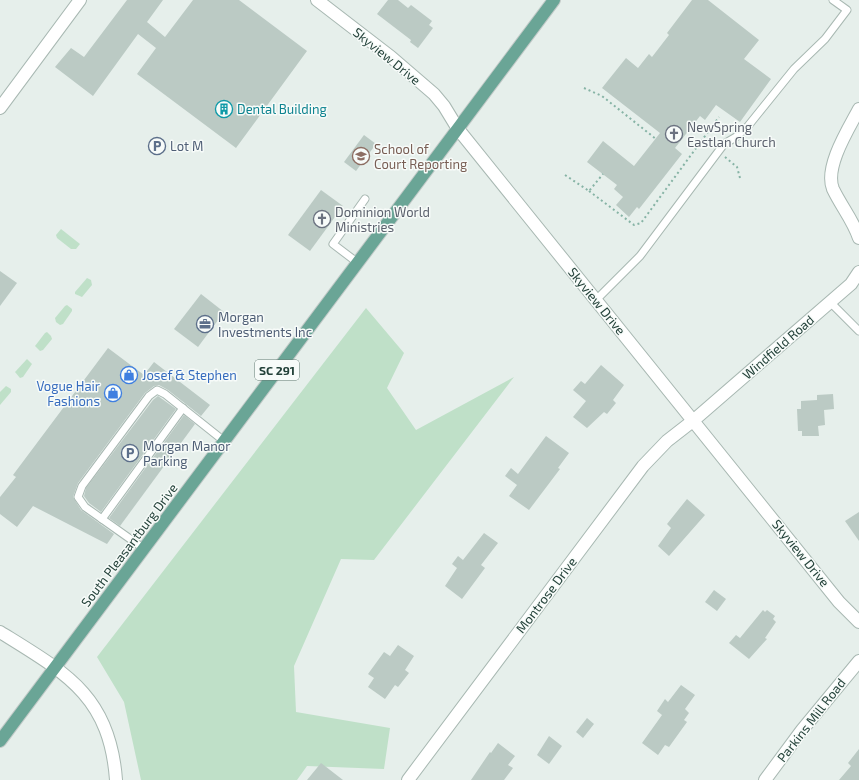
<svg xmlns="http://www.w3.org/2000/svg" width="859" height="780" viewBox="0 0 859 780" font-family="'Exo 2',sans-serif">
  <style>
    .green { fill: #bfe0c8 }
    .building { fill: #bbcac4 }
    .lines { fill: none; stroke-linecap: round; stroke-linejoin: round }
    .service-casing { stroke: #a8b8b2; stroke-width: 9 }
    .minor-casing { stroke: #a8b8b2; stroke-width: 14 }
    .tertiary-casing { stroke: #a8b8b2; stroke-width: 14 }
    .primary-casing { stroke: #c2cac8; stroke-width: 14 }
    .path { stroke: #86b3a5; stroke-width: 2; stroke-dasharray: 2 3; stroke-linecap: butt }
    .service { stroke: #fff; stroke-width: 7 }
    .minor { stroke: #fff; stroke-width: 12 }
    .tertiary { stroke: #fff; stroke-width: 12 }
    .primary { stroke: #6aa596; stroke-width: 12 }
    .labels { text-anchor: middle; dominant-baseline: central; stroke-width: 3; stroke-linejoin: round; paint-order: stroke }
    .shield { fill: #f7fbf9; stroke: #637a73; stroke-width: 1 }
    .shield-label { font-size: 12px; font-weight: bold; fill: #24423a }
    .street-label { font-size: 13px; fill: #24423a; stroke: #f7fbf9 }
    .culture-label { font-size: 13px; fill: #0d838f; stroke: #f7fbf9; text-anchor: start }
    .worship-label { font-size: 13px; fill: #5b616d; stroke: #f7fbf9; text-anchor: start }
    .service-label { font-size: 13px; fill: #4e5e75; stroke: #f7fbf9; text-anchor: start }
    .education-label { font-size: 13px; fill: #785e54; stroke: #f7fbf9; text-anchor: start }
    .shop-label { font-size: 13px; fill: #366cbe; stroke: #f7fbf9; text-anchor: start }
  </style>
  <rect width="100%" height="100%" fill="#e6efeb"/>
  <!-- green -->
  <g class="green">
    <polygon points="61,229 80,244 76,249 71,249 57,238 56,235"/>
    <polygon points="87,278 91,280 92,285 82,297 75,294 75,292"/>
    <polygon points="67,305 72,309 72,311 63,324 60,325 56,322 55,318 65,306"/>
    <polygon points="366,308 404,353 387,388 416,430 514,377 374,560 341,559 294,666 296,712 390,728 384,769 307,766 297,780 141,780 124,702 97,657"/>
    <polygon points="47,332 51,336 52,339 43,350 40,351 35,346 45,333"/>
    <polygon points="27,359 32,364 23,377 20,378 15,372"/>
    <polygon points="6,386 11,389 11,392 0,405 0,392"/>
  </g>
  <!-- building -->
  <g class="building">
    <polygon points="127,0 163,0 147,22 165,37 193,0 239,0 307,51 236,148 137,74 156,48 138,34 93,96 55,67 71,48 84,57"/>
    <polygon points="388,0 398,0 408,8 411,5 432,21 429,25 433,28 418,48 410,42 411,40 377,14"/>
    <polygon points="692,0 708,0 759,40 744,59 771,79 740,122 716,105 705,120 700,116 675,148 682,154 639,209 637,207 629,217 616,205 623,197 614,189 617,185 587,162 603,141 634,166 660,133 602,88 626,58 638,68 649,54 652,57 669,35 667,33"/>
    <polygon points="364,135 376,144 356,171 344,162"/>
    <polygon points="321,190 343,206 310,251 288,235"/>
    <polygon points="0,271 17,283 0,306"/>
    <polygon points="201,294 224,312 198,347 174,329"/>
    <polygon points="108,348 144,375 154,362 210,405 201,416 168,390 159,385 154,386 145,393 78,483 73,497 81,510 114,534 107,544 33,506 17,527 0,514 0,497 16,477 13,475"/>
    <polygon points="601,365 624,385 613,400 616,403 607,414 604,412 587,428 573,417 586,401 573,390 581,381 585,384"/>
    <polygon points="833,394 834,409 824,410 825,425 818,426 819,436 802,436 802,431 798,431 797,409 801,409 801,401 817,400 817,395"/>
    <polygon points="158,396 176,409 101,512 89,503 84,496 86,488 153,400"/>
    <polygon points="184,415 195,424 120,526 109,518"/>
    <polygon points="546,436 569,453 558,468 560,469 529,510 509,496 517,485 505,476 511,468 518,474"/>
    <polygon points="687,499 705,515 669,556 658,546 671,528 667,524"/>
    <polygon points="859,512 859,541 845,521"/>
    <polygon points="484,533 498,543 481,565 485,568 462,599 445,586 457,568 452,564 458,556 463,560"/>
    <polygon points="714,590 726,599 717,611 705,602"/>
    <polygon points="763,610 765,612 767,610 775,616 773,619 776,622 765,638 767,639 749,659 729,643 736,635 740,638"/>
    <polygon points="398,645 414,656 405,670 409,673 398,687 395,685 385,699 368,687 374,678 368,674 384,652 390,656"/>
    <polygon points="681,685 695,695 685,709 689,713 684,720 687,722 669,747 665,745 658,755 642,743 662,715 657,711 665,699 668,702"/>
    <polygon points="587,718 594,724 583,738 576,732"/>
    <polygon points="549,736 562,746 549,764 537,755"/>
    <polygon points="498,743 515,756 508,765 513,768 504,780 471,780 490,752 491,753"/>
    <polygon points="859,749 859,780 839,780 851,766 848,763"/>
    <polygon points="321,763 343,780 307,780"/>
  </g>
  <g class="lines">
    <!-- service casing -->
    <g class="service-casing">
      <g id="service">
        <polyline points="358,263 333,244 365,199"/>
        <polyline points="596,300 640,256 724,144 736,137 748,126 794,69 825,39 847,10 833,0"/>
        <polyline points="830,302 859,331"/>
        <polyline points="102,519 183,408"/>
        <polyline points="143,548 85,507 78,497 82,486 149,396 157,390 165,394 224,441"/>
      </g>
    </g>
    <!-- minor casing -->
    <g class="minor-casing">
      <g id="minor">
        <polyline points="317,0 391,57 434,94 444,106 458,129 839,602 859,622"/>
        <polyline points="0,108 80,0"/>
        <path d="M859 109C849 128 824 167 833 189 841 206 853 220 859 238"/>
        <polyline points="408,780 643,466 667,441 694,420 851,284 859,272"/>
      </g>
    </g>
    <!-- tertiary casing -->
    <g class="tertiary-casing">
      <g id="tertiary">
        <path d="M0 632C66 673 110 696 116 780"/>
        <polyline points="765,780 802,730 859,661"/>
      </g>
    </g>
    <!-- primary casing -->
    <g class="primary-casing">
      <polyline id="primary" points="0,741 554,0"/>
    </g>
    <!-- path -->
    <g class="path">
      <polyline points="584,88 602,96 656,139"/>
      <polyline points="725,157 737,167 740,178"/>
      <polyline points="565,175 589,191 603,174"/>
      <polyline points="589,191 634,225 641,223 719,117"/>
    </g>
    <!-- service -->
    <use href="#service" class="service"/>
    <!-- minor -->
    <use href="#minor" class="minor"/>
    <!-- tertiary -->
    <use href="#tertiary" class="tertiary"/>
    <!-- primary -->
    <use href="#primary" class="primary"/>
  </g>
  <!-- icons -->
  <defs>
    <g id="building-ring" transform="scale(0.9)"><circle r="9.5" fill="#f7fbf9" stroke="#0f9aa8" stroke-width="1.5"/><path d="M-4-6H4V6H1V3H-1V6H-4ZM-2.5-4.3h1.7v1.8h-1.7ZM.8-4.3h1.7v1.8H.8ZM-2.5-1h1.7V.8h-1.7ZM.8-1h1.7V.8H.8Z" fill="#0f9aa8"/></g>
    <g id="church-ring" transform="scale(0.9)"><circle r="9.5" fill="#f7fbf9" stroke="#6b7280" stroke-width="1.5"/><path d="M-1.2-6h2.4v3.5h3.3v2.4h-3.3V6h-2.4V-.1h-3.3v-2.4h3.3Z" fill="#6b7280"/></g>
    <g id="parking-ring" transform="scale(0.9)"><circle r="9.5" fill="#f7fbf9" stroke="#5c6f8a" stroke-width="1.5"/><path d="M-3.5-5.5H1a3.5 3.5 0 0 1 0 7H-1V5.5H-3.5ZM-1-3.4V-.6H.8a1.4 1.4 0 0 0 0-2.8Z" fill="#5c6f8a"/></g>
    <g id="school-ring" transform="scale(0.9)"><circle r="9.5" fill="#f7fbf9" stroke="#8d6e63" stroke-width="1.5"/><path d="M0-5L7-2L0 1L-7-2ZM-4 1L0 2.5L4 1V4Q0 6-4 4Z" fill="#8d6e63"/></g>
    <g id="office-ring" transform="scale(0.9)"><circle r="9.5" fill="#f7fbf9" stroke="#5c6f8a" stroke-width="1.5"/><path d="M-6-3h4V-5.5h4V-3h4V5H-6ZM-1-4.5V-3h2v-1.5ZM-6 0V1H6V0Z" fill="#5c6f8a"/></g>
    <g id="shop-ring" transform="scale(0.9)"><circle r="9.5" fill="#f7fbf9" stroke="#3f7fe0" stroke-width="1.5"/><path d="M-5-2.5h2.3a2.7 3.5 0 0 1 5.4 0H5L5.5 6h-11ZM-1.5-2.5h3a1.5 2.3 0 0 0-3 0Z" fill="#3f7fe0"/></g>
  </defs>
  <g fill-rule="evenodd">
    <use href="#building-ring" x="224" y="109"/>
    <use href="#church-ring" x="674" y="134"/>
    <use href="#parking-ring" x="157" y="146"/>
    <use href="#school-ring" x="361" y="156"/>
    <use href="#church-ring" x="322" y="219"/>
    <use href="#office-ring" x="205" y="324"/>
    <use href="#shop-ring" x="129" y="375"/>
    <use href="#shop-ring" x="113" y="393"/>
    <use href="#parking-ring" x="130" y="453"/>
  </g>
  <g class="labels">
    <!-- shield labels -->
    <rect class="shield" x="255" y="360" width="44" height="20" rx="3"/>
    <g class="shield-label">
      <text x="277" y="370">SC 291</text>
    </g>
    <!-- street labels -->
    <g class="street-label">
      <text transform="translate(387 56) rotate(39)">Skyview Drive</text>
      <text transform="translate(597 301) rotate(51)">Skyview Drive</text>
      <text transform="translate(778 347) rotate(-41)">Windfield Road</text>
      <text transform="translate(129 545) rotate(-53)">South Pleasantburg Drive</text>
      <text transform="translate(801 553) rotate(51)">Skyview Drive</text>
      <text transform="translate(546 595) rotate(-53)">Montrose Drive</text>
      <text transform="translate(811 720) rotate(-52)">Parkins Mill Road</text>
    </g>
    <!-- culture labels -->
    <g class="culture-label">
      <text x="237" y="109">Dental Building</text>
    </g>
    <!-- worship labels -->
    <g class="worship-label">
      <text x="687" y="127">NewSpring<tspan x="687" dy="15">Eastlan Church</tspan></text>
      <text x="335" y="212">Dominion World<tspan x="335" dy="15">Ministries</tspan></text>
    </g>
    <!-- service labels -->
    <g class="service-label">
      <text x="170" y="146">Lot M</text>
      <text x="218" y="317">Morgan<tspan x="218" dy="15">Investments Inc</tspan></text>
      <text x="143" y="446">Morgan Manor<tspan x="143" dy="15">Parking</tspan></text>
    </g>
    <!-- education labels -->
    <g class="education-label">
      <text x="374" y="149">School of<tspan x="374" dy="15">Court Reporting</tspan></text>
    </g>
    <!-- shop labels -->
    <g class="shop-label">
      <text x="142" y="375">Josef &amp; Stephen</text>
      <text x="100" y="386" text-anchor="end">Vogue Hair<tspan x="100" dy="15">Fashions</tspan></text>
    </g>
  </g>
</svg>
